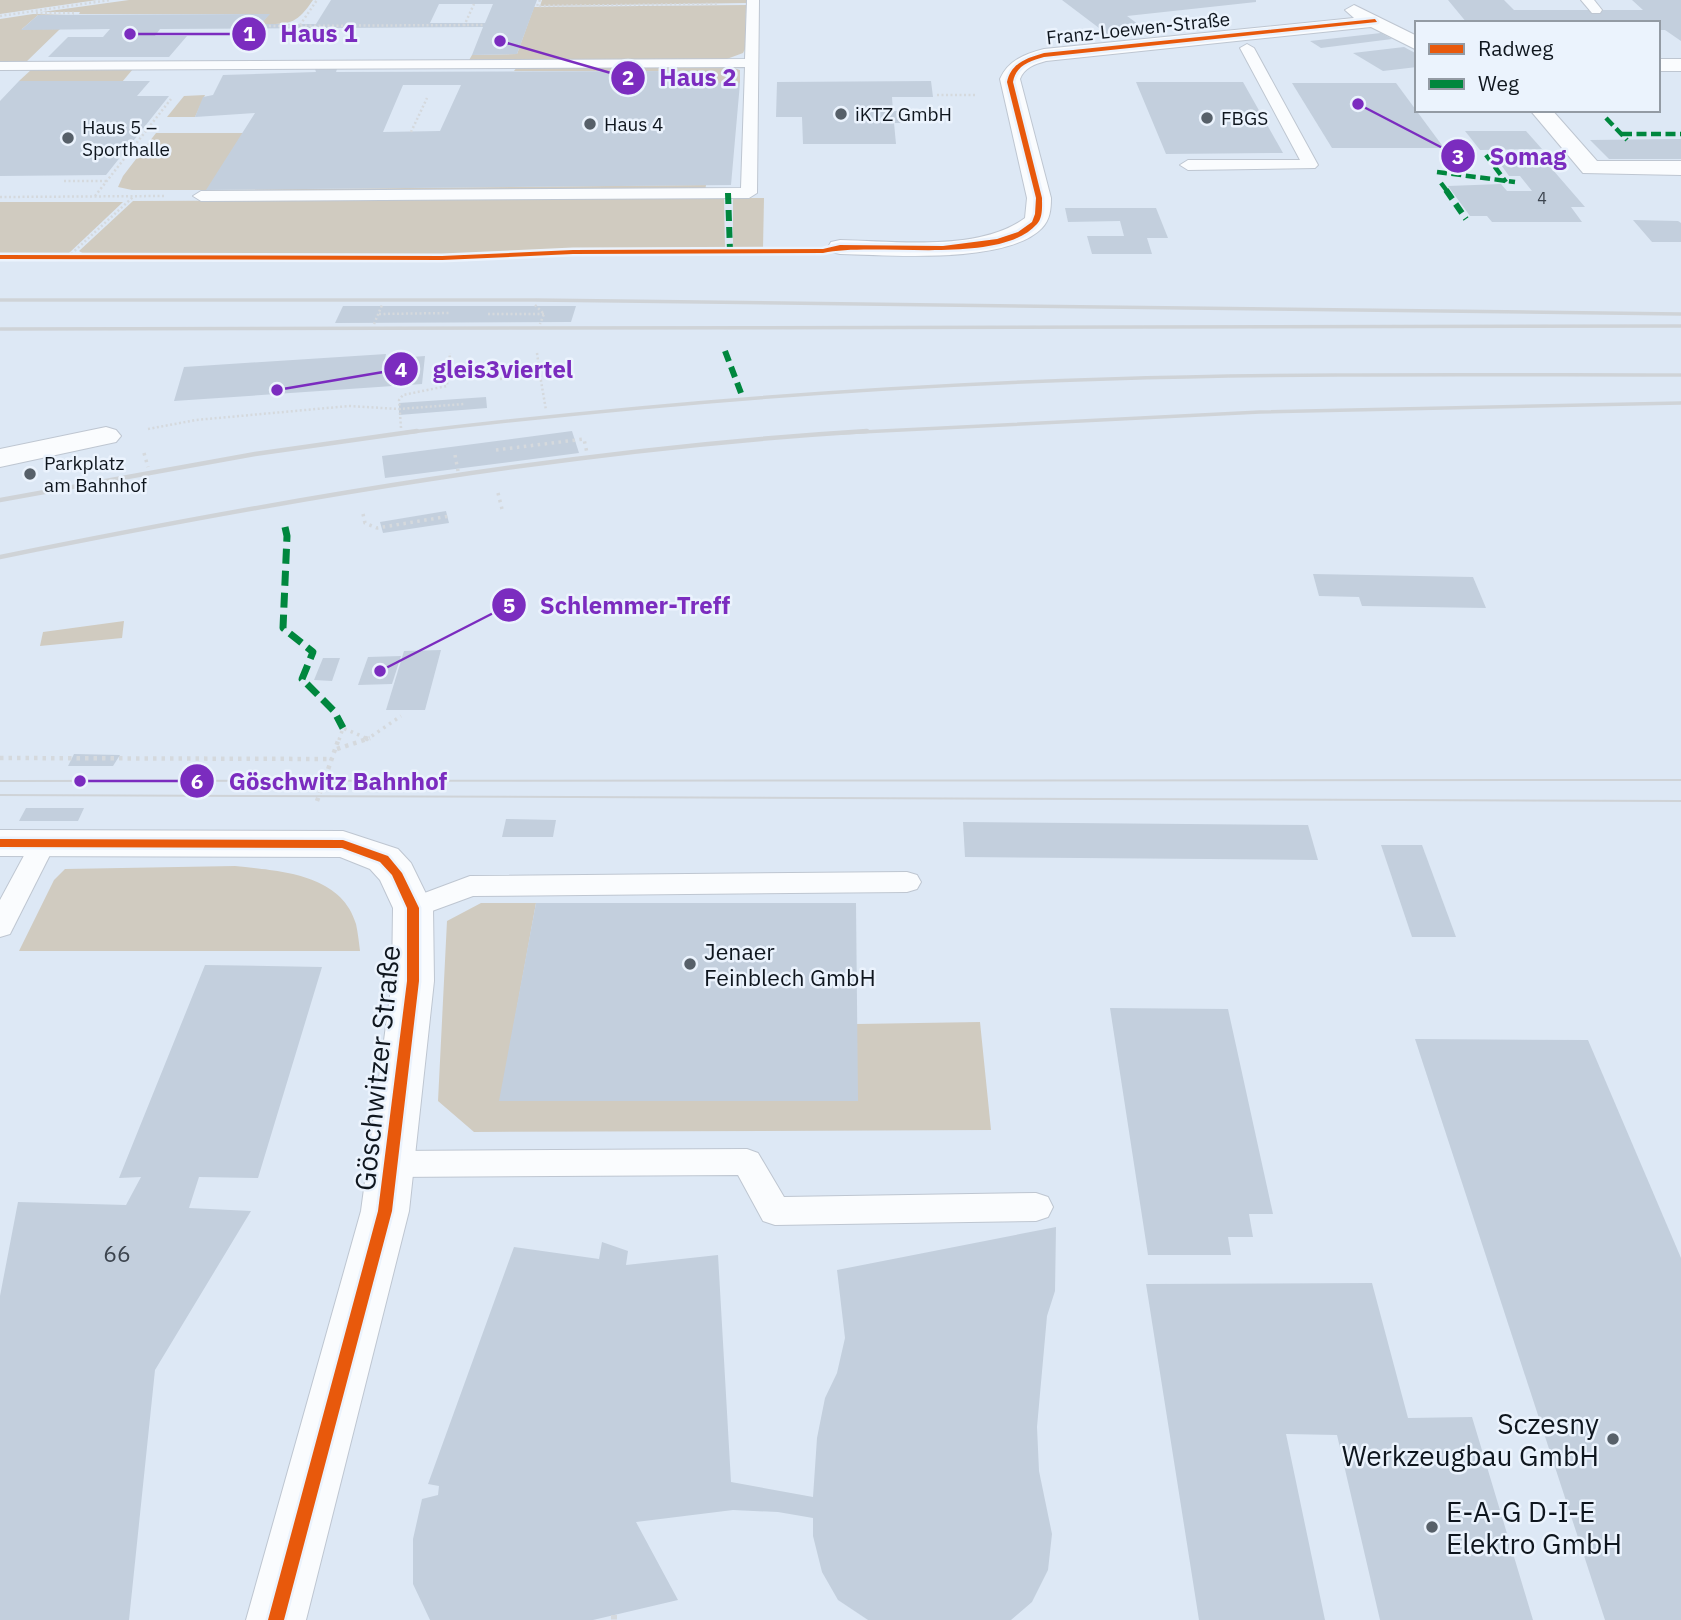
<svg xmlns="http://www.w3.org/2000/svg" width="1681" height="1620" viewBox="0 0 1681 1620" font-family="'IBM Plex Sans',sans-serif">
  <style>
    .green { fill: #d0cbc0 }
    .building { fill: #c3cfdd; fill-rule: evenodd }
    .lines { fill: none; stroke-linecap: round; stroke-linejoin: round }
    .service-casing { stroke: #bec6d1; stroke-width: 2 }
    .minor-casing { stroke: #bec6d1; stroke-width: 2 }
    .path-far3 { stroke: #d5d9dd; stroke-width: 2.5; stroke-dasharray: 2 2.5; stroke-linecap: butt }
    .path-far2 { stroke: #d5d9dd; stroke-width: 3.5; stroke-dasharray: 2.5 4.5; stroke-linecap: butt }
    .path-far1 { stroke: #d5d9dd; stroke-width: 4.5; stroke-dasharray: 3.5 5; stroke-linecap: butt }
    .path { stroke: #d5d9dd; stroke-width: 6; stroke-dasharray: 4.5 7; stroke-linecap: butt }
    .service { fill: #fafcfe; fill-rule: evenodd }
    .minor { fill: #fafcfe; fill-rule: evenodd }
    .tram { stroke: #cfd3d7; stroke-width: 2 }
    .rail-far1 { stroke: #cfd3d7; stroke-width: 3.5 }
    .rail { stroke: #cfd3d7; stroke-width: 4.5 }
    .quiet-far2 { stroke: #00873e; stroke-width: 4.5; stroke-dasharray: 10 4.5; stroke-linecap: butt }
    .quiet-far1 { stroke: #00873e; stroke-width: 6; stroke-dasharray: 11 6; stroke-linecap: butt }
    .quiet { stroke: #00873e; stroke-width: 7; stroke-dasharray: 15 7; stroke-linecap: butt }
    .cycleway-casing { stroke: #ebf3fd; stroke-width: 5 }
    .cycleway { fill: #e8590c; fill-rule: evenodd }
    .poi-dot { fill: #576069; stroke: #ebf3fd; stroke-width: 2.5 }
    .labels { text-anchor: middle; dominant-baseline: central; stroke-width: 5; stroke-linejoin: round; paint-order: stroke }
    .far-number-label { font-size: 16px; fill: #3c444e }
    .far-street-label { font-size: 19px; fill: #0f161e; stroke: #ebf3fd }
    .far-poi-label { font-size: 19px; fill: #0f161e; stroke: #ebf3fd; text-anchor: start }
    .poi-label { font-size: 23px; fill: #0f161e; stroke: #ebf3fd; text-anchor: start }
    .near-number-label { font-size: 23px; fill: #3c444e }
    .near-street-label { font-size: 28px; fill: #0f161e; stroke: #ebf3fd }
    .near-poi-label { font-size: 28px; fill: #0f161e; stroke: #ebf3fd; text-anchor: end }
    .leader { fill: none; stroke: #7b2cbf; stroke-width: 2.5 }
    .callout-dot { fill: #7b2cbf; stroke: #ebf3fd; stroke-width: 2.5 }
    .mark-label { font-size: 21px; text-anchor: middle; font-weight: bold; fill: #fff }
    .callout-label { font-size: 24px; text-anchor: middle; font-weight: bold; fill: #7b2cbf; stroke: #ebf3fd; stroke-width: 5; stroke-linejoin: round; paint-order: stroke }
  </style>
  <rect width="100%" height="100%" fill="#dde8f5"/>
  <!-- green -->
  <g class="green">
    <polygon points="0,0 97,0 0,14"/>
    <path d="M129 0H313C296 25 290 24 261 24L269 14H79L80 12H42Z"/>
    <polygon points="542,0 746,0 746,3 540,6"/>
    <polygon points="746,5 745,49 743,53 724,60 468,62 472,55 517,54 534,7"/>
    <polygon points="33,14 67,14 38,15 22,29 60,29 24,64 0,64 0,19"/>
    <polygon points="728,66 740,70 740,83 691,83 691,71 514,71 517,67"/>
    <polygon points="32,69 133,69 122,82 19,81"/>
    <polygon points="205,95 195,117 167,117 184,96"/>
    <polygon points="156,133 243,133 207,190 706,185 705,191 206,192 205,190 132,190 118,187 123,176"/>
    <polygon points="724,198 725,248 576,250 445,255 84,254 79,251 133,201"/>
    <polygon points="733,198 764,198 763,248 733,248"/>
    <polygon points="0,202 123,202 68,254 0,255"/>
    <polygon points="124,621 122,638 40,646 43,632"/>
    <path d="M235 866C278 871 341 873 356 924 358 933 359 943 360 951H19L54 880 65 869Z"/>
    <polygon points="481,903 536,903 500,1101 857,1101 857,1024 980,1022 991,1130 474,1132 438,1101 447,921"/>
  </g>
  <!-- building -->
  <g class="building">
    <path d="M331 0H537L517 54 472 55 483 27 160 29 155 36H187L169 57H48L68 37H103L110 29 21 30 38 15 270 14 261 24H316ZM439 4H493L485 23H430Z"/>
    <polygon points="1062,0 1256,0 1256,2 1127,16 1146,30 1107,34"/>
    <polygon points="1448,0 1504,0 1514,10 1643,10 1632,0 1681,0 1681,41 1665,30 1658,30 1658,23 1467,23"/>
    <polygon points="312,30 339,30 333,38 307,38"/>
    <polygon points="1381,33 1392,39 1321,48 1310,41"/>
    <polygon points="1404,47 1417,54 1417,67 1383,71 1353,53"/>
    <path d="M315 69H337L336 72 692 71 691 83H740L731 185 206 190 255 113 195 117 203 97 213 95 223 75 316 72ZM403 85H461L440 131 383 132Z"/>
    <polygon points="19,81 150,81 137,96 169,96 106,175 0,176 0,101"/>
    <polygon points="931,81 933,97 892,97 893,111 905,111 906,123 894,123 896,144 803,144 802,117 776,117 777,82"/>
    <polygon points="1136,82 1243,82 1283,153 1166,154"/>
    <polygon points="1292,83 1396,83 1444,148 1332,148"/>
    <polygon points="1465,131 1526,131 1542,149 1480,150"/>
    <polygon points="1681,139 1681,159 1609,159 1590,140"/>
    <polygon points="1499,162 1546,162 1585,207 1571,207 1582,222 1492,222 1487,216 1470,216 1448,186 1501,184 1507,191 1532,191 1520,176 1509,176"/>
    <polygon points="1065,208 1156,208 1168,238 1147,238 1152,254 1092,254 1087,236 1124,236 1120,221 1068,222"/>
    <polygon points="1633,220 1678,221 1681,223 1681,242 1652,242"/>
    <polygon points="343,306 576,306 571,322 335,323"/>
    <polygon points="386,354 385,359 425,356 422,384 174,401 184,367"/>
    <polygon points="486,397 487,408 399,415 399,403"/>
    <polygon points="572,431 579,453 385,478 382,456"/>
    <polygon points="446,511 449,523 383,533 380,522"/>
    <polygon points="1313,574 1473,577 1486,608 1362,606 1359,597 1319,596"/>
    <polygon points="441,650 425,710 386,710 404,651"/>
    <polygon points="401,656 392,684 358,685 368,657"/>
    <polygon points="323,658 340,658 332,681 314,680"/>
    <polygon points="74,754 120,755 113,766 68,766"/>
    <polygon points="26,808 84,808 78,821 19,821"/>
    <polygon points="506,819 556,820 553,837 502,837"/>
    <polygon points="963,822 1308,825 1318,860 965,857"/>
    <polygon points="1381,845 1422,845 1456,937 1412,937"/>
    <polygon points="536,903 856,903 858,1101 499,1101"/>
    <polygon points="205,965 322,967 258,1178 199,1177 189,1208 251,1211 155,1370 129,1620 0,1620 0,1296 18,1202 126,1205 141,1177 119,1178"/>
    <polygon points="1110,1008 1228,1009 1273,1214 1249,1214 1253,1237 1228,1237 1231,1255 1148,1255"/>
    <polygon points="1415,1039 1588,1040 1681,1258 1681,1620 1605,1620"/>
    <polygon points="1056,1227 1055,1291 1047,1316 1037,1427 1039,1471 1052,1534 1048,1570 1032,1602 1011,1620 868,1620 838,1600 822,1572 813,1536 813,1518 778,1512 733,1510 636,1522 678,1600 593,1620 430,1620 413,1584 413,1539 422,1499 438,1495 439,1486 428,1484 514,1247 599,1259 602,1242 628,1251 626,1265 718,1255 731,1482 813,1497 817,1438 825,1398 837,1373 845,1338 837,1270"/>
    <polygon points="1372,1283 1408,1418 1472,1417 1533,1620 1380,1620 1337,1435 1286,1434 1325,1620 1199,1620 1146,1284"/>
  </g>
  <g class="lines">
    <!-- service casing -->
    <g class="service-casing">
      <g id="service">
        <polygon points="747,0 759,0 757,193 749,198 201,201 193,196 201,191 741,188 745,67 0,70 0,62 745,59"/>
        <polygon points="1581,0 1594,0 1602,10 1600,13 1592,13"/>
        <polygon points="1247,44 1254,48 1318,165 1315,168 1188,170 1180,165 1188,160 1300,160 1240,48"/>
        <polygon points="43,834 52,837 56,843 10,934 0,937 0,900 34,837"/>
        <polygon points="907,872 917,875 921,882 917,889 907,892 473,896 413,918 403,915 399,908 403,901 470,876"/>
        <polygon points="747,1149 758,1153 784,1197 1036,1193 1048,1197 1053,1207 1048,1217 1036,1221 775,1225 763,1221 738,1175 391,1177 380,1173 375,1164 380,1155 391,1151"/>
      </g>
    </g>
    <!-- minor casing -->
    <g class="minor-casing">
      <g id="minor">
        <path d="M1354 5 1417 36V50L1371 27 1046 61C1035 64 1024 68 1020 79L1051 198C1051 209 1050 220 1042 228 1006 265 889 255 840 254L831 252 828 247 831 242 840 240C894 241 980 252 1025 218L1027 198 1000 79C1008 60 1025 54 1044 49L1354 18 1345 10Z"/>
        <rect x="1658" y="59" width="23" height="12"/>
        <polygon points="1530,110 1552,110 1597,161 1681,161 1681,175 1583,173"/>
        <polygon points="106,427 116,430 121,436 116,442 0,467 0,449"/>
        <polygon points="0,830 343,831 398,849 411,863 433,908 434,981 409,1211 306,1620 246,1620 361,1211 392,981 393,908 380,880 370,869 340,857 0,856"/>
      </g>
    </g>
    <!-- path-far3 -->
    <g class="path-far3">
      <polyline points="540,0 537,6 717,4"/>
      <polyline points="36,13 75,13 73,14"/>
      <polyline points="0,16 110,0"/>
      <polyline points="300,25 317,0"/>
      <polyline points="260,26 484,25"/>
      <polyline points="464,26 474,4"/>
      <polyline points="937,95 975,95"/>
      <polyline points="411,132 427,98"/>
      <polyline points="64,181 106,181"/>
      <polyline points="95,196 171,99"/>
      <polyline points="0,197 165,196"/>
      <polyline points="68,257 133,197"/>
      <polyline points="535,305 544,314 540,324"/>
      <polyline points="379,314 449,313"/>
      <polyline points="488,314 544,314"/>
      <polyline points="374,324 382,305"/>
      <polyline points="537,353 540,375"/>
      <polyline points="500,379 540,375 546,410"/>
      <polyline points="401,428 399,400 403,395 447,386 450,353"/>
      <polyline points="148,429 196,420 349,406 399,409 464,404"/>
    </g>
    <!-- path-far2 -->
    <g class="path-far2">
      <polyline points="496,450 584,439 587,453"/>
      <polyline points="144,453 148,467"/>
      <polyline points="455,455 458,471"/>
      <polyline points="498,493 502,509"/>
      <polyline points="363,514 365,523 377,528 450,516"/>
      <polyline points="339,740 343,728 368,739"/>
      <polyline points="366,740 401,716"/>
    </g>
    <!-- path-far1 -->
    <g class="path-far1">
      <polyline points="365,738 368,739"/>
      <polyline points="337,749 370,738"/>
      <polyline points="0,758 332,759"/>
      <polyline points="317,801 339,738"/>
    </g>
    <!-- path -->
    <polyline class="path" points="614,1615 614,1620"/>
    <!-- service -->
    <use href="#service" class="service"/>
    <!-- minor -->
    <use href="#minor" class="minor"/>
    <!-- tram -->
    <g class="tram">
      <polyline points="0,781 1681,780"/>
      <polyline points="0,795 1681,801"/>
    </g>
    <!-- rail-far1 -->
    <g class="rail-far1">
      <polyline points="0,300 535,300 1681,314"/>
      <polyline points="0,329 1681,326"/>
      <path d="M403 433C637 405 872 386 1108 379 1299 373 1490 375 1681 375"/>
      <polyline points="841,433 1260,412 1681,403"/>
    </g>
    <!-- rail -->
    <g class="rail">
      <polyline points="0,500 255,454 417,431"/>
      <path d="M0 557C286 499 575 449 867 431"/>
    </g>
    <!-- quiet-far2 -->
    <g class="quiet-far2">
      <polyline points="1606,118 1627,140"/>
      <polyline points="1622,134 1681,134"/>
      <polyline points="1486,155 1506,182"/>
      <polyline points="1437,172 1515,182"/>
      <polyline points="1441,183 1447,191"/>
    </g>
    <!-- quiet-far1 -->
    <g class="quiet-far1">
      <polyline points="1446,190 1466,219"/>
      <polyline points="728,193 730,251"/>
      <polyline points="725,351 741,393"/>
    </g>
    <!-- quiet -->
    <polyline class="quiet" points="285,527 287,536 283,628 313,652 302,679 334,711 343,728"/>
    <!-- cycleway casing -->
    <g class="cycleway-casing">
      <g id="cycleway">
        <path d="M1375 19 1377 22 1044 57C1030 61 1016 65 1013 82L1042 198C1042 207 1043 217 1037 224 999 267 876 241 823 253L573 254 442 260 0 259V255L442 256 573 250 823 249 840 245 943 246 997 239 1018 232 1032 222 1035 214 1036 198 1007 82C1011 63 1027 58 1044 53Z"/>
        <polygon points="0,839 343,840 388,856 402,873 419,908 419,981 392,1211 284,1620 268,1620 378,1211 407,981 407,908 392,875 380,862 342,848 0,847"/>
      </g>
    </g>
    <!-- cycleway -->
    <use href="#cycleway" class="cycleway"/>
  </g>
  <!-- markers -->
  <g class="poi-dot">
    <circle cx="841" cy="114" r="7"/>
    <circle cx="1207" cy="118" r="7"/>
    <circle cx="590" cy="124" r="7"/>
    <circle cx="68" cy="138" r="7"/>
    <circle cx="30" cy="474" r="7"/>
    <circle cx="690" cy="964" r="7"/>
    <circle cx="1613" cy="1439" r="7"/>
    <circle cx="1432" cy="1527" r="7"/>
  </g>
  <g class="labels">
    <!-- far-number labels -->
    <g class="far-number-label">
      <text x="1542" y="198">4</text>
    </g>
    <!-- far-street labels -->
    <g class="far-street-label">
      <text transform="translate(1138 28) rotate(-6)">Franz-Loewen-Straße</text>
    </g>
    <!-- far-poi labels -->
    <g class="far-poi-label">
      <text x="855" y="114">iKTZ GmbH</text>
      <text x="1221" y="118">FBGS</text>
      <text x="604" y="124">Haus 4</text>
      <text x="82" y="127">Haus 5 –<tspan x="82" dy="22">Sporthalle</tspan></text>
      <text x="44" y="463">Parkplatz<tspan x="44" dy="22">am Bahnhof</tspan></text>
    </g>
    <!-- poi labels -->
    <g class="poi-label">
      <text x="704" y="951">Jenaer<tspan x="704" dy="26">Feinblech GmbH</tspan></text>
    </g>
    <!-- near-number labels -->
    <g class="near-number-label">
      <text x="117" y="1253">66</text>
    </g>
    <!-- near-street labels -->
    <g class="near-street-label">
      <text transform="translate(377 1068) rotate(-84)">Göschwitzer Straße</text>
    </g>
    <!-- near-poi labels -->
    <g class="near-poi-label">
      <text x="1599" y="1423">Sczesny<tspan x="1599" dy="32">Werkzeugbau GmbH</tspan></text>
      <text x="1446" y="1511" text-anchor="start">E-A-G D-I-E<tspan x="1446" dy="32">Elektro GmbH</tspan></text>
    </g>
  </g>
  <!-- callouts -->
  <path class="leader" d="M130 34L249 34M500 41L628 78M1358 104L1458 156M277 390L401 369M380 671L509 605M80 781L197 781"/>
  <g class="callout-dot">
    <circle cx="130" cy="34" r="7"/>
    <circle cx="500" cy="41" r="7"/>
    <circle cx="1358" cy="104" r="7"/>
    <circle cx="277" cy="390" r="7"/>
    <circle cx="380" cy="671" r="7"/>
    <circle cx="80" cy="781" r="7"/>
    <circle cx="249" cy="34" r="18"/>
    <circle cx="628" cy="78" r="18"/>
    <circle cx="1458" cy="156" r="18"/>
    <circle cx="401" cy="369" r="18"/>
    <circle cx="509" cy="605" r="18"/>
    <circle cx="197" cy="781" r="18"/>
  </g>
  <g class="mark-label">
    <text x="249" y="41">1</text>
    <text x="628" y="85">2</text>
    <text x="1458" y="164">3</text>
    <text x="401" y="377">4</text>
    <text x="509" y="613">5</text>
    <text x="197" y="789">6</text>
  </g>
  <g class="callout-label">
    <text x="319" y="42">Haus 1</text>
    <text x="698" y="86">Haus 2</text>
    <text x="1528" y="165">Somag</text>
    <text x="503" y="378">gleis3viertel</text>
    <text x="635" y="614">Schlemmer-Treff</text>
    <text x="338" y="790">Göschwitz Bahnhof</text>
  </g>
  <!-- legend -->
  <rect x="1415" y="21" width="245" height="91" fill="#ebf3fd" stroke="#939ba4" stroke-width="2"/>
  <rect x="1429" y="44" width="35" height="10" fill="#e8590c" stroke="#939ba4" stroke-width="2"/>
  <text x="1478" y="56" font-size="21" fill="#0f161e">Radweg</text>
  <rect x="1429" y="79" width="35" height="10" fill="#00873e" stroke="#939ba4" stroke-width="2"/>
  <text x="1478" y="91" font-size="21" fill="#0f161e">Weg</text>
</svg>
